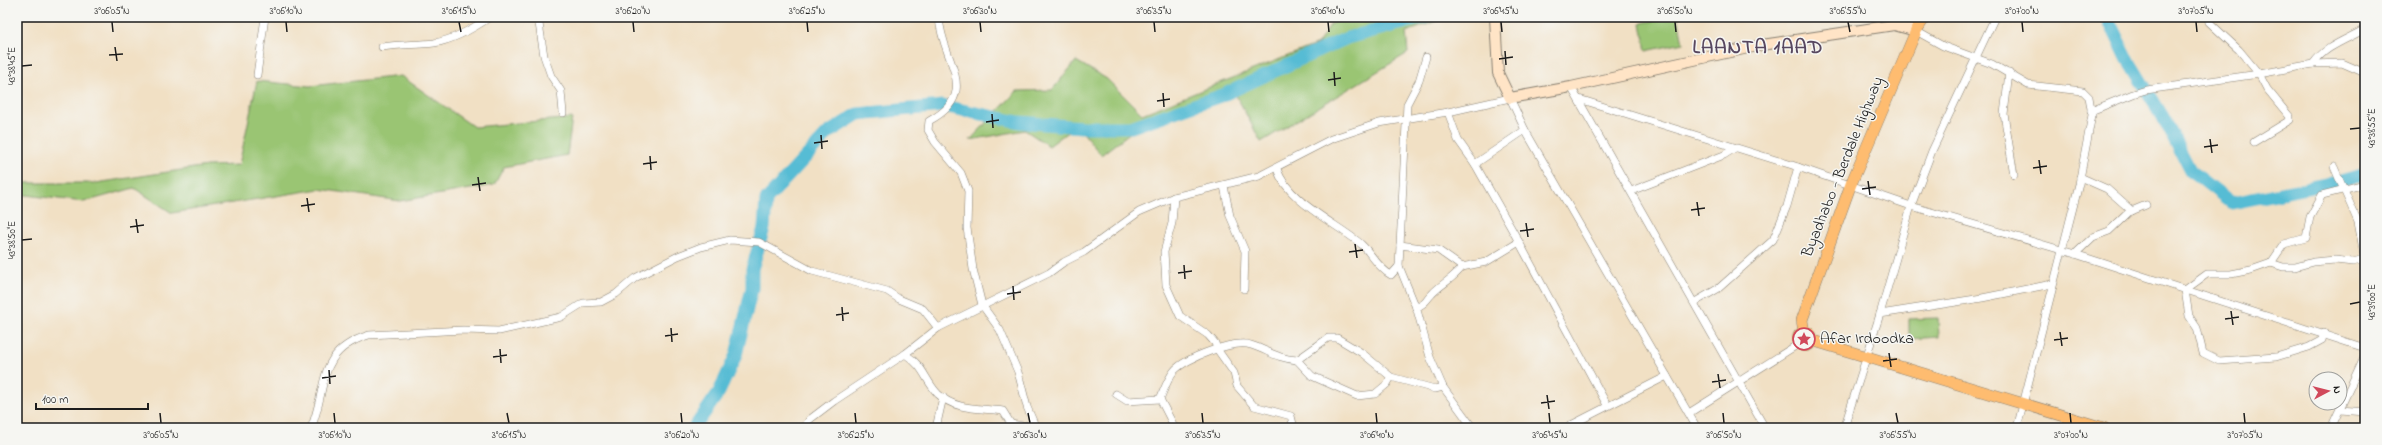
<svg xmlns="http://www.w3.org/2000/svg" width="2382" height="445" viewBox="0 0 2382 445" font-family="'Indie Flower',sans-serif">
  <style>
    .green { fill: #9ac573; stroke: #5b7048 }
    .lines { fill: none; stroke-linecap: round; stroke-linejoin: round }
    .river { stroke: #56bcd4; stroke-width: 13 }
    .street-casing { stroke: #867e70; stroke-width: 8 }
    .secondary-casing { stroke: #867e70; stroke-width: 12 }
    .primary-casing { stroke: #867e70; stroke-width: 12 }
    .street { stroke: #fff; stroke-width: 7 }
    .secondary { stroke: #ffe4c6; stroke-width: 10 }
    .primary { stroke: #febc70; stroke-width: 11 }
    .ticks { fill: none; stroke: #1c1c1c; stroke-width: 1.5 }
    .labels { text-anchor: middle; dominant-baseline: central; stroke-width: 3; stroke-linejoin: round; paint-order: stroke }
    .street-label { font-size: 16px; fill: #1c1c1c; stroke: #f6f6f2 }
    .poi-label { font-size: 16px; fill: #1c1c1c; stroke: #f6f6f2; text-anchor: start }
    .district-label { font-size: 20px; font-weight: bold; letter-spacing: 1px; fill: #584860; stroke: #f6f6f2 }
    .neatline { fill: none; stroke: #1c1c1c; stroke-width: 1.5 }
    .ticks-label { font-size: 10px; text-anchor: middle; fill: #1c1c1c }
  </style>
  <rect width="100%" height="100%" fill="#f6f6f2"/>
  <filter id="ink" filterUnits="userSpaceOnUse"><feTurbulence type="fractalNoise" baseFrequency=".025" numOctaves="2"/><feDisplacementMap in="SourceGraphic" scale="8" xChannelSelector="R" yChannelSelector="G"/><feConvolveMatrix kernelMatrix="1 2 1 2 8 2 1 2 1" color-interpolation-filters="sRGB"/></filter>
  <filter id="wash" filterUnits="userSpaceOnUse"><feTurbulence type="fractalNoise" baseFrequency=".012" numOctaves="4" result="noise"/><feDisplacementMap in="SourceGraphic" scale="16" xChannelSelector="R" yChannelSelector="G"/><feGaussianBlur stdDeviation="0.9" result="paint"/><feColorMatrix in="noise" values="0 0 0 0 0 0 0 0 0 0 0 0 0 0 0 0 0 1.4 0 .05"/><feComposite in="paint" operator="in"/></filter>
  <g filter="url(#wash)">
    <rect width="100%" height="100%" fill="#f1e0c4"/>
    <!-- green -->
    <g class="green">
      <polygon points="1342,17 1448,17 1406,32 1408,53 1261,142 1236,95 1140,125 1101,155 1077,125 1049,146 1025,130 970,140 1017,91 1052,90 1076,61 1107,79 1142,114 1318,44 1330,25"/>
      <polygon points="1671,17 1678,17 1683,43 1646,51 1641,23"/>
      <polygon points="401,76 474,127 572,118 567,155 504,167 494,185 400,201 319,189 172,213 134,188 84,202 17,194 17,183 96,183 207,166 239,165 257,81 310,86"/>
      <polygon points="1938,318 1939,337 1909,339 1909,319"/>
    </g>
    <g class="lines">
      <!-- river -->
      <g class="river">
        <polyline points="2107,17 2127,58 2163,117 2190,170 2232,203 2341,181 2365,174"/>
        <polyline points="694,428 719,392 736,355 752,288 752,269 764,228 766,200 828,133 858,114 943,106 1019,122 1082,127 1131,127 1223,95 1347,38 1426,17"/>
      </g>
    </g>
  </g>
  <g filter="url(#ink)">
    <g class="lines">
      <!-- street casing -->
      <g class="street-casing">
        <g id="street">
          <polyline points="538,17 544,56 551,76 561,91 563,113"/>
          <path d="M939 17C941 61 983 92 929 121L928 130 935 142 961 173 968 191 967 228 973 269 982 305 1000 330 1018 372 1027 407 1036 428"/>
          <polyline points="2208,17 2209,22 2239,50 2259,74 2267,89 2290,117 2290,120 2254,142"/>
          <polyline points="1916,31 1943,46 1992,64 2028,85 2083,91 2089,97 2092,115 2079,184 2017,428"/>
          <path d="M382 47C400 44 417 45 434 43 453 40 474 28 490 17"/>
          <polyline points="1426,57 1419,81 1407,104 1399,266 1417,310 1430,357 1443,387 1473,428"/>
          <path d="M2313 64C2325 46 2346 40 2365 29"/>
          <polyline points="2009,73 2004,114 2014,175"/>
          <polyline points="257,75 265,17"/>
          <polyline points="1571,87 1765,428"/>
          <polyline points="1579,99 1792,165 1911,206 2075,254 2365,348"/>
          <polyline points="2091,111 2133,94 2146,90 2259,74 2313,64 2342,63 2365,73"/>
          <polyline points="1448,112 1458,140 1475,164 1519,242 1607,405"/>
          <polyline points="1475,164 1525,130"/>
          <polyline points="2334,167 2358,222 2365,260"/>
          <path d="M1277 169C1287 201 1336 223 1361 244 1372 254 1378 268 1391 275L1399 266"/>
          <polyline points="2080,177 2107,189 2132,211"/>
          <polyline points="1224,186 1230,216 1245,251 1244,289"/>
          <polyline points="1631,191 1724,155 1735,148"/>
          <polyline points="1174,197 1172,223 1164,252 1165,267 1166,285 1180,316 1208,335 1215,343 1217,349 1234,373 1237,386 1254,406 1291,416 1294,428"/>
          <polyline points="1400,245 1438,250 1462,267 1486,262 1519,242"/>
          <polyline points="2075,254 2093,237 2109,231 2129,212 2146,205"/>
          <polyline points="2271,263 2284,244 2306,238 2310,217 2322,195 2365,184"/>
          <polyline points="1695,302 1719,288 1773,240 1787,206 1798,167"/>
          <path d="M1416 308C1428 302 1424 302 1432 294 1442 283 1451 281 1462 267"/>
          <polyline points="1880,314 1982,298 2052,284"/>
          <polyline points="2324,333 2322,340 2309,347 2276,357 2219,361 2203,353 2197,328 2189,316 2185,290 2207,274 2231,274 2251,270 2271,263 2283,267 2295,267 2313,262 2335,260 2353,262 2364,259"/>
          <path d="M905 354C925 367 924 379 938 394 956 411 981 408 1003 411L1011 424 1023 426 1034 424"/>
          <polyline points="1297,360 1312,376 1357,396 1375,394 1387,384 1391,377"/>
          <polyline points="1116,394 1127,401 1160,399"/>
          <polyline points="2341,410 2365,412"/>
          <polyline points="1689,413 1800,343"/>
          <path d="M311 428C328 389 315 351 369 335L463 330 499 331 561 317 583 303 601 302 616 294 635 278 678 256 701 247 730 240 759 242 812 271 887 291 899 299 923 309 938 328"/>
          <polyline points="804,428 809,420 834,401 905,354 938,328 1049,273 1064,262 1084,252 1139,212 1174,197 1259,176 1331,139 1379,123 1448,112 1510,98 1525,130 1697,428"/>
          <polyline points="936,428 943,397"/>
          <path d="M1175 428 1160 399C1164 390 1168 378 1174 371 1185 358 1235 339 1251 345 1270 351 1275 358 1297 360L1328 338H1337L1362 353 1391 377 1435 389 1443 387"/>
          <polyline points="1565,428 1667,376"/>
          <polyline points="1844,428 1880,314 1911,206 1932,151 1995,17"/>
          <polyline points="2331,428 2365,355"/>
        </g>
      </g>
      <!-- secondary casing -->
      <g class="secondary-casing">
        <polyline id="secondary" points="1495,17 1498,73 1510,98 1571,87 1762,45 1894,25 1916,31"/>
      </g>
      <!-- primary casing -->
      <g class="primary-casing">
        <g id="primary">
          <polyline points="1804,332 1802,320 1851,184 1916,31 1925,17"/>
          <circle cx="1805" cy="339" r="7"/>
          <polyline points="1811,340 2104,428"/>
        </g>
      </g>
      <!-- street -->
      <use href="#street" class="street"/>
      <!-- secondary -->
      <use href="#secondary" class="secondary"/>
      <!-- primary -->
      <use href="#primary" class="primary"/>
    </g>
  </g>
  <!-- ticks -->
  <path class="ticks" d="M112 22 113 32M286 22 287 32M459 22 461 32M633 22 634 32M807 22 808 32M980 22 981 32M1154 22 1155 32M1328 22 1329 32M1501 22 1502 32M1675 22 1676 32M1848 22 1850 32M2022 22 2023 32M2196 22 2197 32M115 47 117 61M1505 51 1506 65M109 55 123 54M1499 59 1513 57M22 66 32 65M1334 72 1335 86M1328 80 1341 78M1163 93 1164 107M1157 101 1170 99M992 114 993 128M986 122 999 120M2350 129 2360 128M821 135 822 149M2210 139 2212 153M814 143 828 141M2204 147 2218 145M650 156 651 170M2039 160 2041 174M643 164 657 162M2033 168 2047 166M478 177 480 191M1868 181 1870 195M472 185 486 183M1862 189 1876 187M307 198 309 212M1697 202 1699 216M301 206 315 204M1691 210 1705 208M136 219 138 233M1526 223 1528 237M130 227 144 225M1520 231 1534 229M22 240 32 239M1355 244 1357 258M1349 252 1363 250M1184 265 1185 279M1178 273 1192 271M1013 286 1014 300M1007 294 1021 292M2350 304 2360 302M842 307 843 321M2231 311 2233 325M836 315 849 313M2225 319 2239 317M671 328 672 342M2060 332 2062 346M665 336 678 334M2054 340 2068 338M500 349 501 363M1889 353 1891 367M493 357 507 355M1883 361 1897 359M329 370 330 384M1718 374 1720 388M322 378 336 376M1712 382 1726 380M1547 395 1549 409M1541 403 1555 401M160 413 161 423M334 413 335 423M507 413 509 423M681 413 682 423M855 413 856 423M1028 413 1030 423M1202 413 1203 423M1376 413 1377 423M1549 413 1550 423M1723 413 1724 423M1896 413 1898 423M2070 413 2071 423M2244 413 2245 423"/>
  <!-- icons -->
  <defs>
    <g id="sight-ring" transform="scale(1.15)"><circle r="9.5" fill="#f6f6f2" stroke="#d1495b" stroke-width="1.5"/><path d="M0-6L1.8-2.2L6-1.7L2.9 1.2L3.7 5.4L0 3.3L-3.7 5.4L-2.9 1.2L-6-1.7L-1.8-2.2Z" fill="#d1495b"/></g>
  </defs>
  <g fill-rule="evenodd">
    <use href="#sight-ring" x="1804" y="339"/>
  </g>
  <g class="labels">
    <!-- street labels -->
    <g class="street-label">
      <text transform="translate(1843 167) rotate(-68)">Byadhabo - Berdale Highway</text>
    </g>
    <!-- poi labels -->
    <g class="poi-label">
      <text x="1820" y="339">Afar Irdoodka</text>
    </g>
    <!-- district labels -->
    <g class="district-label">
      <text x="1758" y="48">LAANTA 1AAD</text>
    </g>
  </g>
  <!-- margin -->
  <rect width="2382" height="445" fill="none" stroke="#f6f6f2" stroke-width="44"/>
  <!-- north arrow -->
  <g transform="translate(2328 391) rotate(83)"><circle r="19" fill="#f6f6f2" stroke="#9f9f9c"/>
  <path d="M0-3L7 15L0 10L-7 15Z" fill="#d1495b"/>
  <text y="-6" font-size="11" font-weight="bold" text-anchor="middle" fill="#1c1c1c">N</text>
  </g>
  <!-- scale -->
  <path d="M36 403v6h112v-6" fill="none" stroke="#1c1c1c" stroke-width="2"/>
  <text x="42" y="403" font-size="12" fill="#1c1c1c" stroke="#f6f6f2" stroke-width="3" paint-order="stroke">100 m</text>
  <rect x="22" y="22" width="2338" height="401" class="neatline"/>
  <g class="ticks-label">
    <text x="112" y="14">3°06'05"N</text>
    <text x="286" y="14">3°06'10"N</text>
    <text x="459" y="14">3°06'15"N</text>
    <text x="633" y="14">3°06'20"N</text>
    <text x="807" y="14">3°06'25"N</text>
    <text x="980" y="14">3°06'30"N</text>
    <text x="1154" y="14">3°06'35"N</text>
    <text x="1328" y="14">3°06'40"N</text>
    <text x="1501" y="14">3°06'45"N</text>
    <text x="1675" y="14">3°06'50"N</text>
    <text x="1848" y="14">3°06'55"N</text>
    <text x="2022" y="14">3°07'00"N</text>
    <text x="2196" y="14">3°07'05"N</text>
    <text transform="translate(11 66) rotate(-90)" y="4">43°38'45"E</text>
    <text transform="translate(2371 128) rotate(-90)" y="4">43°38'55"E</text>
    <text transform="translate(11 240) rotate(-90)" y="4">43°38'50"E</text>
    <text transform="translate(2371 302) rotate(-90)" y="4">43°39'00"E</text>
    <text x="161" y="438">3°06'05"N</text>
    <text x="335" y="438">3°06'10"N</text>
    <text x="509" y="438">3°06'15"N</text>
    <text x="682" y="438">3°06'20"N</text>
    <text x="856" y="438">3°06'25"N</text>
    <text x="1030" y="438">3°06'30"N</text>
    <text x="1203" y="438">3°06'35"N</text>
    <text x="1377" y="438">3°06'40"N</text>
    <text x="1550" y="438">3°06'45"N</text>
    <text x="1724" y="438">3°06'50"N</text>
    <text x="1898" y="438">3°06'55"N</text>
    <text x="2071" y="438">3°07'00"N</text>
    <text x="2245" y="438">3°07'05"N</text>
  </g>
</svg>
